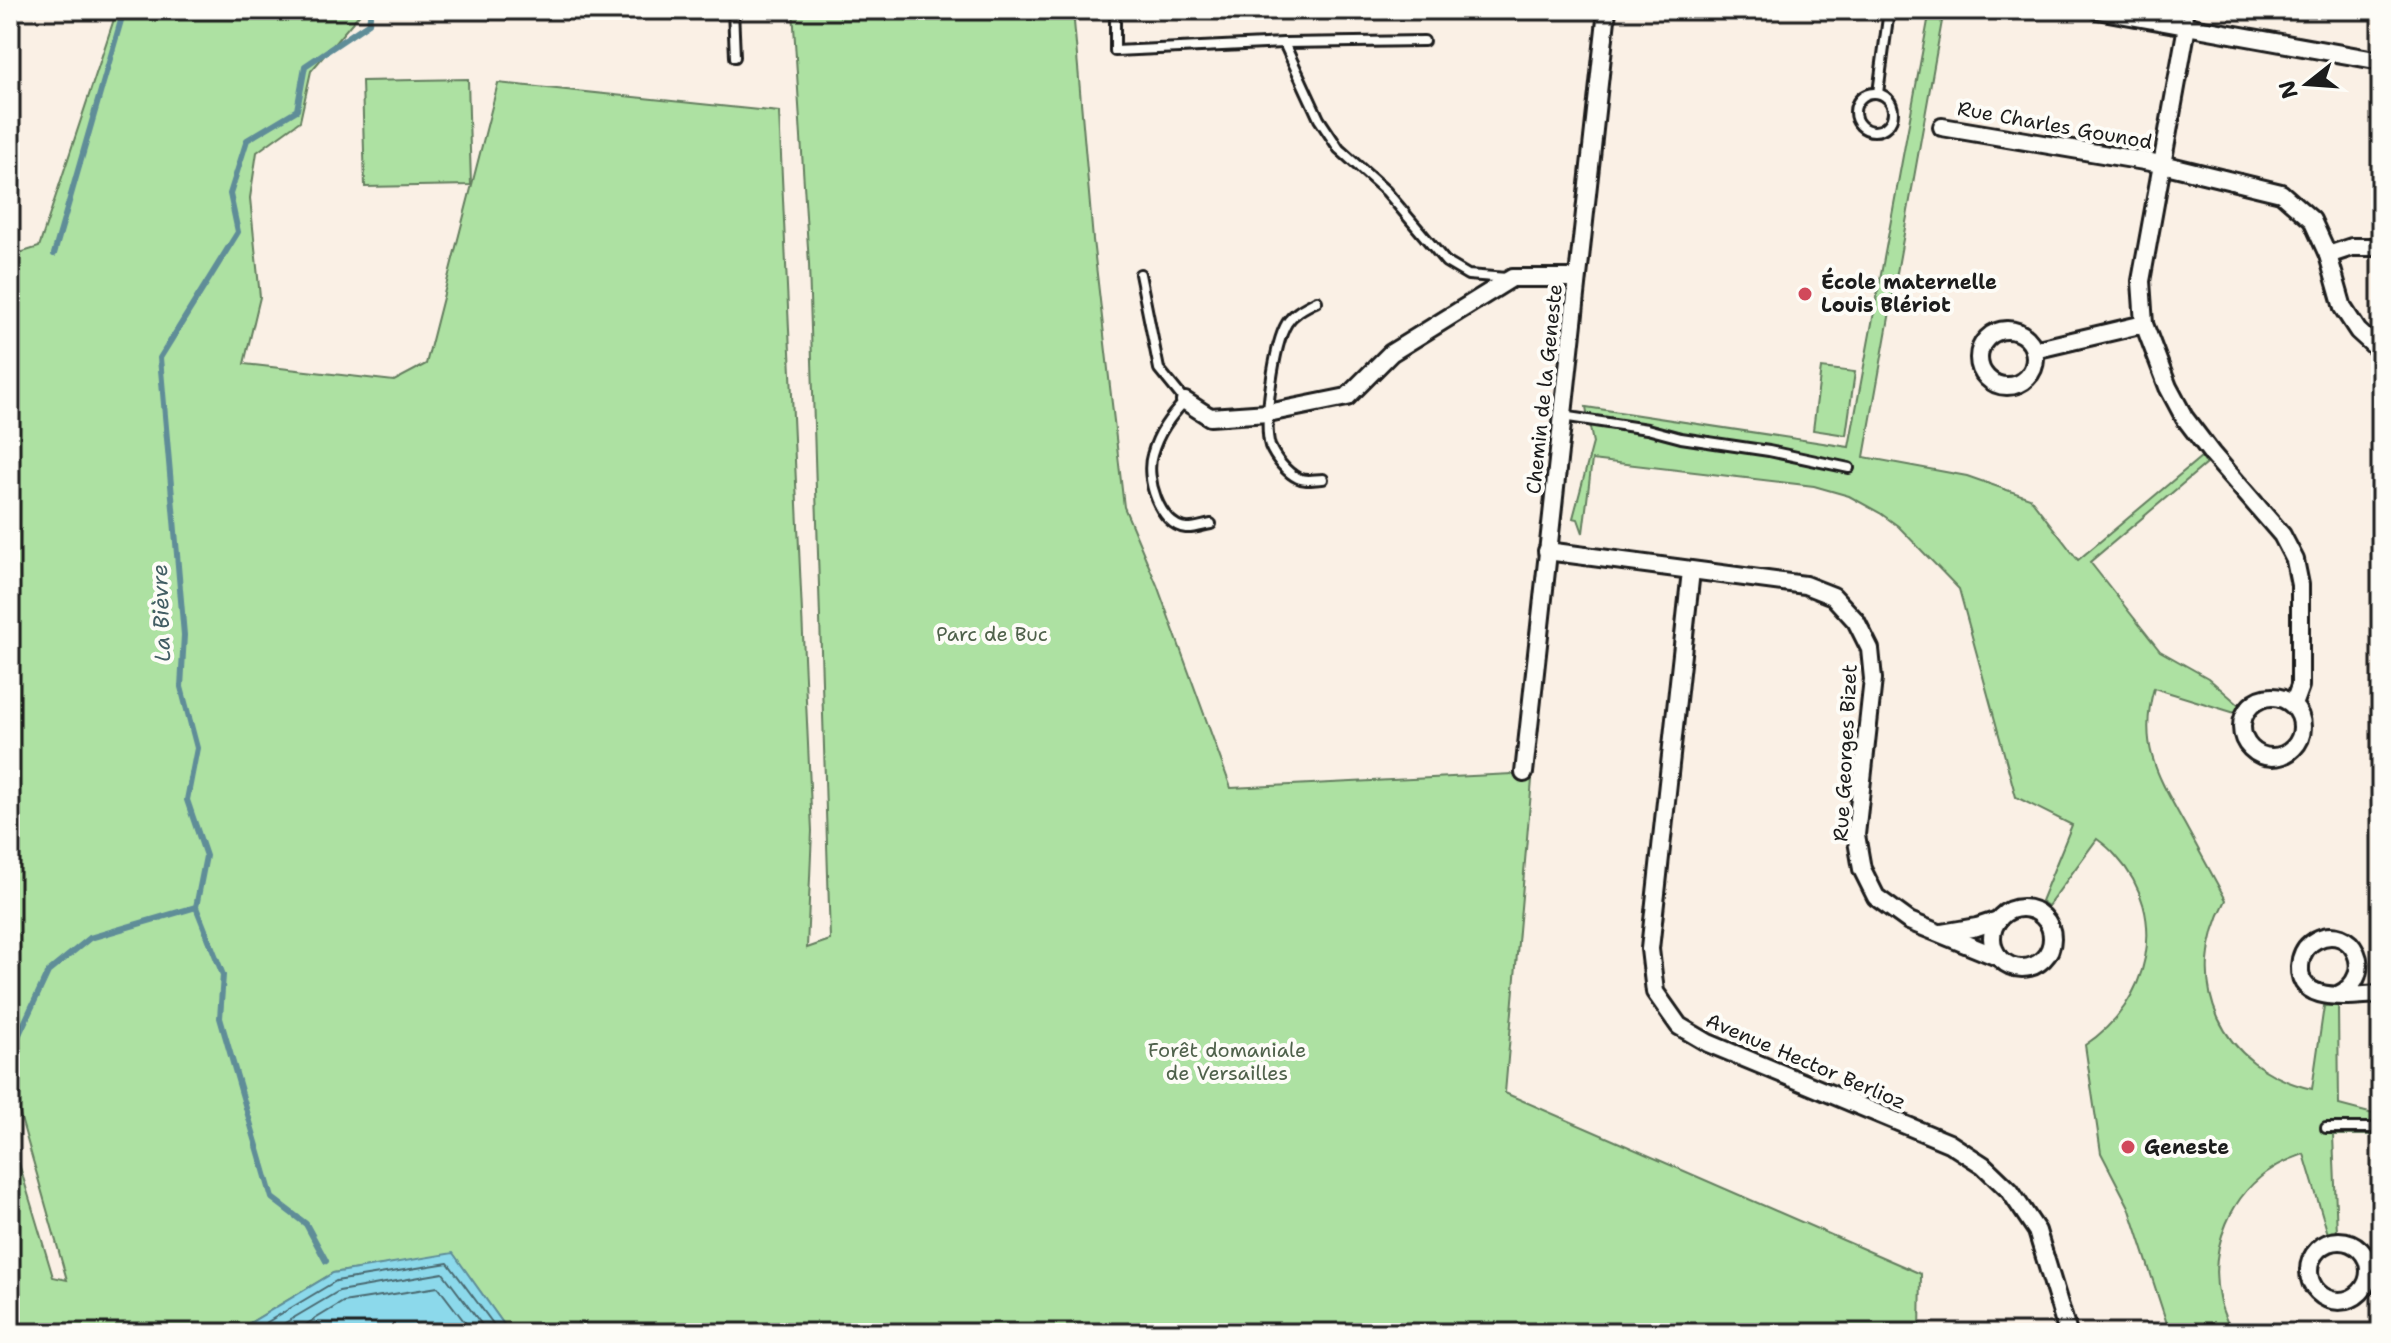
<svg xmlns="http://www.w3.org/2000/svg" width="2391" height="1343" viewBox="0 0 2391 1343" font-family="'Shantell Sans',sans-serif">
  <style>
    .green { fill: #ade1a2; stroke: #647e5f; stroke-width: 2 }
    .water { fill: #8cd9eb; stroke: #5f8d98; stroke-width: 2 }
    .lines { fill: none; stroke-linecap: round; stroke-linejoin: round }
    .shore { stroke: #49686f; stroke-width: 2 }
    .stream { stroke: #5f8d98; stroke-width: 6 }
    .lane-casing { stroke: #1c1c1c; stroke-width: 14 }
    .street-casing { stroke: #1c1c1c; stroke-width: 22 }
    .lane { stroke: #fdfcf7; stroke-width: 8 }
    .street { stroke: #fdfcf7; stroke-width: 16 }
    .poi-dot { fill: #d1495b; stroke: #fdfcf7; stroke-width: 3 }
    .labels { text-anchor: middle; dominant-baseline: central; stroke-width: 8; stroke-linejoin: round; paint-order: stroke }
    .street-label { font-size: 20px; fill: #1c1c1c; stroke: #fdfcf7 }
    .poi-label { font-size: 20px; font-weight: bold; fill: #1c1c1c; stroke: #fdfcf7; text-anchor: start }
    .park-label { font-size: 20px; fill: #4f614b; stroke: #fdfcf7 }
    .water-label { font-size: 22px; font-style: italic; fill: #435e64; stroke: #fdfcf7 }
  </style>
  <rect width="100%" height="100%" fill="#faf0e5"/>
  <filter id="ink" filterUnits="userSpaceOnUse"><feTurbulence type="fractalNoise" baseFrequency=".0125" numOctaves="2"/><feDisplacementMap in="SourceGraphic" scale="16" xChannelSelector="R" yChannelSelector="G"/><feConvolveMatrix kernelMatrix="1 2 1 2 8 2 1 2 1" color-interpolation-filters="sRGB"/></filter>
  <g filter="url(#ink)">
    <!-- green -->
    <g class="green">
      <polygon points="117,10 363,10 311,71 300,121 257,152 250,198 260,297 244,364 394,381 426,364 498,83 779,112 812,831 807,948 830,940 809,264 793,10 1073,10 1093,240 1124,507 1157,585 1231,788 1512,774 1532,780 1505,1093 1921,1274 1920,1333 510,1333 453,1254 333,1273 233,1333 10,1333 10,1134 53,1277 67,1280 18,1108 10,1096 10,256 39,247"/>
      <path d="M1930 10H1944L1864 457 1967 476 2030 498 2078 560 2201 457 2206 464 2090 562 2160 651 2208 678 2239 705 2235 713 2154 688C2138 745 2157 775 2184 823 2198 849 2212 874 2226 900 2182 983 2220 1068 2312 1089L2324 1006H2338L2339 1105 2381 1116V1135H2333L2337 1233 2328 1234 2304 1154C2294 1158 2284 1161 2275 1167 2231 1193 2208 1248 2219 1298 2221 1310 2227 1321 2232 1333H2170L2129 1207 2101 1153 2085 1045C2149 1003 2171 916 2116 856 2111 850 2104 844 2097 839L2048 906 2041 901 2072 825 2016 797 1959 589 1898 526 1880 513 1849 496 1814 486 1592 460 1583 533 1578 519 1573 518 1593 443 1586 407 1849 447Z"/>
      <polygon points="468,79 471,185 365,187 362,81"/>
      <polygon points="1821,368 1855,372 1846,435 1813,430"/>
    </g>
    <!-- water -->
    <polygon class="water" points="453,1253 510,1333 233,1333 333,1273"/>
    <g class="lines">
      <!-- shore -->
      <g class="shore">
        <polyline points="249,1333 336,1281 448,1263 500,1333"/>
        <polyline points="268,1333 339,1291 443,1273 488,1333"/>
        <polyline points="292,1333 343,1302 438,1287 473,1333"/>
      </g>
      <!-- stream -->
      <g class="stream">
        <polyline points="54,254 124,10"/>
        <polyline points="10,1046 16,1041 48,972 90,938 196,907"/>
        <polyline points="326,1261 306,1224 272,1198 220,1018 223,975 196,907 206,856 187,800 197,748 181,687 184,635 160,358 238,232 230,194 247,140 297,110 305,66 369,23 371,10"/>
      </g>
      <!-- lane casing -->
      <g class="lane-casing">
        <g id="lane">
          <polyline points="733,10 735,57"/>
          <polyline points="1115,10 1115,51 1284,43 1319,119 1339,149 1386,191 1446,262 1468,275 1507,278"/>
          <polyline points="2187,26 2188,10"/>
          <polyline points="1284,43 1424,41"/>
          <circle cx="1874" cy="112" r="19"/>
          <polyline points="1878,93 1889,10"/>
          <path d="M1140 274 1159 369 1185 401C1170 417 1158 433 1152 455 1145 477 1159 525 1186 528 1194 529 1204 525 1211 524"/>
          <path d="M1317 301C1306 307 1294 312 1287 323 1274 344 1263 423 1270 446 1275 458 1287 473 1298 478 1305 482 1315 479 1323 479"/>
          <polyline points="1562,416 1647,429 1681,438 1769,451 1849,468"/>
          <polyline points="2326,1128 2381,1128"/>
        </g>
      </g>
      <!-- street casing -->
      <g class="street-casing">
        <g id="street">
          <polyline points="2097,10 2381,61"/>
          <polyline points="2187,26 2141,281 2144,324 2168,387 2184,417 2212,454 2282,535 2295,560 2300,585 2300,686 2293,705"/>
          <polyline points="1942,127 2162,164 2281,193 2312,220 2328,255 2343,308 2358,331 2381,352"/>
          <polyline points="2328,255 2352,247 2381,247"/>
          <circle cx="2007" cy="358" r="28"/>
          <polyline points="2034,350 2144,324"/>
          <polyline points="1185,401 1210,417 1268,413 1347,397 1391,353 1512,278 1577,278"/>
          <polyline points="1547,551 1805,585 1833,596 1856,621 1870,649 1873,679 1856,835 1862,869 1876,897 1909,921 2000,958"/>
          <polyline points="1691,571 1650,949 1655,992 1679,1026 1708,1043 1949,1143 1983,1165 2010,1191 2037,1231 2068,1333"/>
          <circle cx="2272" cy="727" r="30"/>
          <polyline points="1524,773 1607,10"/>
          <circle cx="2022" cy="938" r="30"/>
          <polyline points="1942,933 1977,927 1998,920"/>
          <path d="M2338 995C2379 975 2352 921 2316 940 2308 944 2303 951 2301 959 2291 1007 2353 995 2381 994"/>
          <circle cx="2339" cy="1271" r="30"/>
        </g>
      </g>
      <!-- lane -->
      <use href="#lane" class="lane"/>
      <!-- street -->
      <use href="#street" class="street"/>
    </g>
  </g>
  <!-- markers -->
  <g class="poi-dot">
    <circle cx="1805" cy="294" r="8"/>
    <circle cx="2128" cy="1147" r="8"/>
  </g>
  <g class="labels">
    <!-- street labels -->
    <g class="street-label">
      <text transform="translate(2055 125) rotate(10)">Rue Charles Gounod</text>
      <text transform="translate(1544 389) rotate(-84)">Chemin de la Geneste</text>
      <text transform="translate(1845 753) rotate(-87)">Rue Georges Bizet</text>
      <text transform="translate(1806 1061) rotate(23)">Avenue Hector Berlioz</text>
    </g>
    <!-- poi labels -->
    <g class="poi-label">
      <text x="1821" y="282">École maternelle<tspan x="1821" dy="23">Louis Blériot</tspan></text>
      <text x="2144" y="1147">Geneste</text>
    </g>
    <!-- park labels -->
    <g class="park-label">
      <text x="992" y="634">Parc de Buc</text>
      <text x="1227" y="1050">Forêt domaniale<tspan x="1227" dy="23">de Versailles</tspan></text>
    </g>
    <!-- water labels -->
    <g class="water-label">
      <text transform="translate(161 613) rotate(-92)">La Bièvre</text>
    </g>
  </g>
  <!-- margin -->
  <rect width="2391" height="1343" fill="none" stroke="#fdfcf7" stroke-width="40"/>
  <rect x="20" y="20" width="2351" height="1303" fill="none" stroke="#1c1c1c" stroke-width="3" filter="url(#ink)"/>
  <!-- north arrow -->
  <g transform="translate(2307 84) rotate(253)" stroke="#fdfcf7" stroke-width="6" paint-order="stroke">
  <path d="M0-6L14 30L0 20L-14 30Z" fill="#1c1c1c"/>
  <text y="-12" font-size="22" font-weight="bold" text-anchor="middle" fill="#1c1c1c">N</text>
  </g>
</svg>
